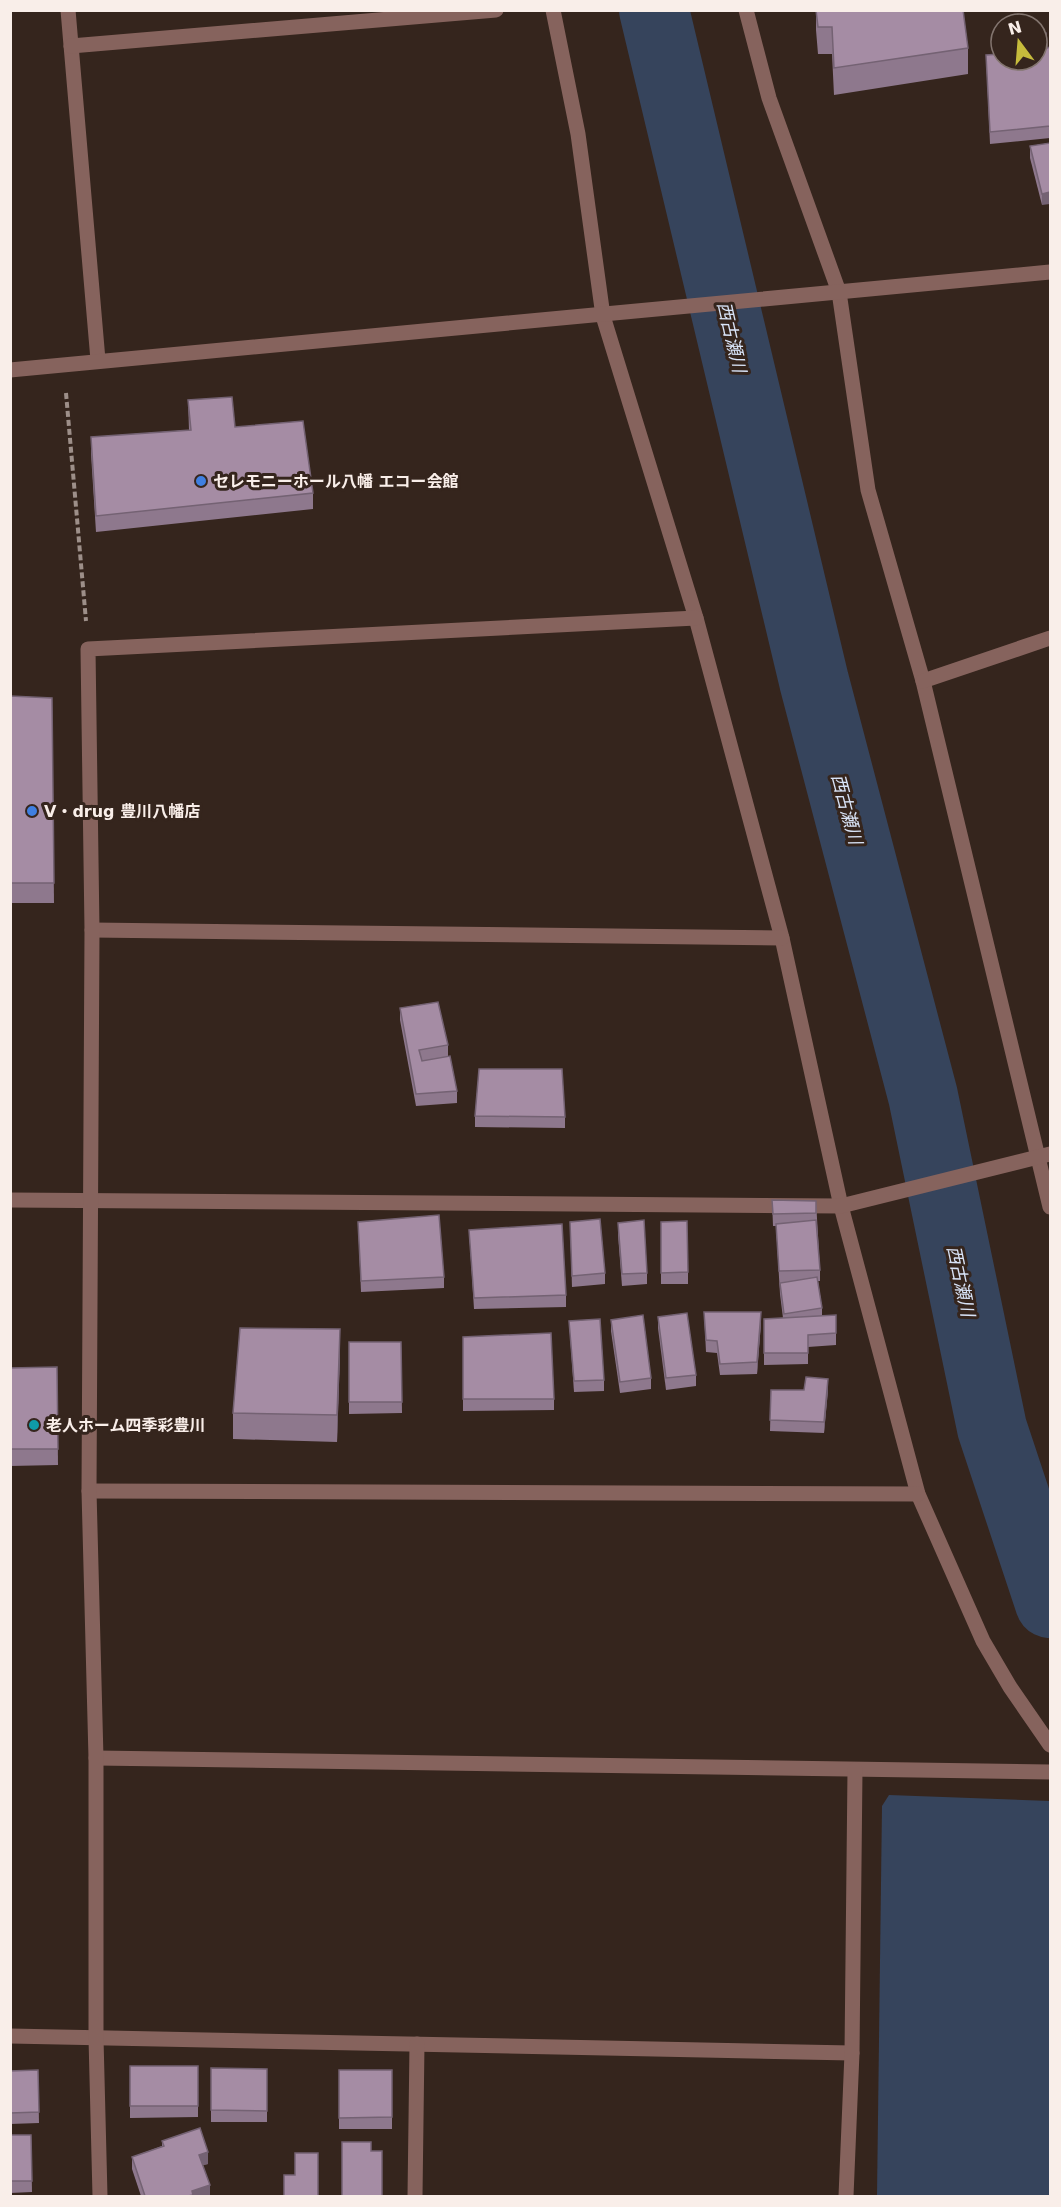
<svg xmlns="http://www.w3.org/2000/svg" width="1061" height="2207" viewBox="0 0 1061 2207" font-family="'DejaVu Sans','Noto Sans JP',sans-serif">
  <style>
    .water { fill: #36445c }
    .lines { fill: none; stroke-linecap: round; stroke-linejoin: round }
    .river { stroke: #36445c; stroke-width: 70 }
    .path { stroke: #9d8f89; stroke-width: 4; stroke-dasharray: 6 3; stroke-linecap: butt }
    .minor { stroke: #86635d; stroke-width: 15 }
    .wall { fill: #8e788d }
    .shaded-wall { fill: #746273 }
    .building { fill: #a58ca4; stroke: #746273; stroke-width: 1.5 }
    .shop-dot { fill: #3f7fe0; stroke: #35251d; stroke-width: 2 }
    .culture-dot { fill: #0f9aa8; stroke: #35251d; stroke-width: 2 }
    .labels { text-anchor: middle; dominant-baseline: central; stroke-width: 6; stroke-linejoin: round; paint-order: stroke }
    .poi-label { font-size: 16px; font-weight: bold; fill: #f9eee9; stroke: #35251d; text-anchor: start }
    .water-label { font-size: 18px; font-style: italic; fill: #d8e3f7; stroke: #35251d }
  </style>
  <rect width="100%" height="100%" fill="#35251d"/>
  <!-- water -->
  <polygon class="water" points="889,1795 1050,1801 1050,2196 877,2196 882,1806"/>
  <g class="lines">
    <!-- river -->
    <polyline class="river" points="654,10 814,681 923,1096 992,1428 1050,1603"/>
    <!-- path -->
    <polyline class="path" points="66,393 86,621"/>
    <!-- minor -->
    <g class="minor">
      <polyline points="68,10 98,360"/>
      <polyline points="553,10 578,134 603,316 696,618 782,938 841,1206 918,1494 983,1641 1010,1687 1050,1745"/>
      <polyline points="746,10 769,98 839,292 868,490 923,681 1050,1207"/>
      <polyline points="71,46 496,10"/>
      <polyline points="10,370 1050,272"/>
      <polyline points="923,681 1050,638"/>
      <polyline points="92,930 782,938"/>
      <polyline points="10,1200 841,1206 1050,1154"/>
      <polyline points="89,1491 918,1494"/>
      <polyline points="96,1758 1050,1772"/>
      <polyline points="10,2036 852,2053"/>
      <polyline points="100,2196 96,2038 96,1758 89,1491 92,930 88,649 696,618"/>
      <polyline points="415,2196 417,2044"/>
      <polyline points="846,2196 852,2053 855,1770"/>
    </g>
  </g>
  <!-- wall -->
  <g class="wall">
    <polygon points="816,10 963,10 968,48 968,74 834,95 832,54 818,54 816,30"/>
    <polygon points="1050,47 1050,138 990,144 986,55 1037,60 1047,48"/>
    <polygon points="1050,143 1042,205 1030,158 1030,146"/>
    <polygon points="188,400 235,427 313,493 313,509 96,532 91,454 91,437 189,430"/>
    <polygon points="10,696 52,698 54,903 10,903"/>
    <polygon points="400,1008 448,1045 448,1056 457,1091 457,1103 416,1106 400,1020"/>
    <polygon points="475,1116 565,1117 565,1128 475,1127"/>
    <polygon points="772,1200 816,1201 820,1270 820,1281 818,1281 822,1308 822,1316 836,1315 836,1345 808,1347 808,1364 764,1365 764,1319 783,1318 780,1294 776,1226 773,1226"/>
    <polygon points="358,1222 444,1277 444,1288 361,1292"/>
    <polygon points="570,1222 605,1273 605,1284 572,1287"/>
    <polygon points="661,1222 688,1272 688,1284 661,1284"/>
    <polygon points="618,1223 647,1273 647,1284 622,1286 618,1235"/>
    <polygon points="469,1230 566,1295 566,1307 474,1309"/>
    <polygon points="704,1312 761,1323 757,1374 720,1375 717,1353 706,1352"/>
    <polygon points="658,1317 696,1375 696,1386 666,1390 658,1328"/>
    <polygon points="611,1320 651,1378 651,1389 620,1393 611,1331"/>
    <polygon points="569,1321 604,1380 604,1391 574,1392"/>
    <polygon points="463,1337 554,1399 554,1410 463,1411"/>
    <polygon points="349,1342 401,1342 402,1413 349,1414"/>
    <polygon points="340,1355 337,1442 233,1439 233,1413"/>
    <polygon points="57,1367 58,1465 10,1466 10,1368"/>
    <polygon points="771,1390 828,1390 824,1433 770,1431"/>
    <polygon points="130,2066 198,2066 198,2117 130,2118"/>
    <polygon points="211,2068 267,2069 267,2122 211,2122"/>
    <polygon points="38,2070 39,2123 10,2124 10,2071"/>
    <rect x="339" y="2070" width="53" height="59"/>
    <polygon points="10,2135 31,2135 32,2192 10,2193"/>
    <polygon points="162,2141 208,2164 203,2165 210,2196 141,2196 132,2169 132,2157 162,2146"/>
  </g>
  <!-- shaded-wall -->
  <g class="shaded-wall">
    <polygon points="1050,192 1050,204 1042,205 1042,194"/>
    <polygon points="761,1312 761,1323 757,1374 757,1362"/>
    <polygon points="340,1329 340,1355 337,1442 337,1415"/>
    <polygon points="828,1379 828,1390 824,1433 824,1422"/>
    <polygon points="208,2152 208,2164 199,2166 199,2155"/>
    <polygon points="210,2185 210,2196 188,2196 192,2191"/>
  </g>
  <!-- building -->
  <g class="building">
    <polygon points="816,10 963,10 968,48 834,68 832,27 818,27"/>
    <polygon points="1037,33 1046,33 1047,48 1050,47 1050,126 990,132 986,55 1001,54 1001,60 1037,60"/>
    <polygon points="1050,143 1050,192 1042,194 1030,146"/>
    <polygon points="232,397 235,427 303,421 313,493 96,516 91,437 191,430 188,400"/>
    <polygon points="10,696 52,698 54,883 10,883"/>
    <polygon points="438,1002 448,1045 419,1050 422,1061 450,1056 457,1091 416,1094 400,1008"/>
    <polygon points="479,1069 562,1069 565,1117 475,1116"/>
    <polygon points="772,1200 816,1201 816,1213 773,1214"/>
    <polygon points="439,1215 444,1277 361,1281 358,1222"/>
    <polygon points="600,1219 605,1273 572,1276 570,1222"/>
    <polygon points="644,1220 647,1273 622,1274 618,1223"/>
    <polygon points="816,1220 820,1270 779,1271 776,1224"/>
    <polygon points="687,1221 688,1272 661,1273 661,1222"/>
    <polygon points="562,1224 566,1295 474,1298 469,1230"/>
    <polygon points="817,1277 822,1308 784,1314 780,1283"/>
    <polygon points="704,1312 761,1312 757,1362 720,1364 717,1341 706,1340"/>
    <polygon points="687,1313 696,1375 666,1378 658,1317"/>
    <polygon points="643,1315 651,1378 620,1382 611,1320"/>
    <polygon points="836,1315 836,1333 808,1335 808,1353 764,1353 764,1319"/>
    <polygon points="600,1319 604,1380 574,1381 569,1321"/>
    <polygon points="240,1328 340,1329 337,1415 233,1413"/>
    <polygon points="551,1333 554,1399 463,1399 463,1337"/>
    <polygon points="349,1342 401,1342 402,1402 349,1402"/>
    <polygon points="57,1367 58,1449 10,1449 10,1368"/>
    <polygon points="806,1377 828,1379 824,1422 770,1420 771,1390 804,1390"/>
    <rect x="130" y="2066" width="68" height="40"/>
    <polygon points="211,2068 267,2069 267,2111 211,2110"/>
    <polygon points="38,2070 39,2112 10,2113 10,2071"/>
    <polygon points="339,2070 392,2070 392,2117 339,2118"/>
    <polygon points="200,2128 208,2152 199,2155 210,2185 192,2191 193,2195 188,2196 145,2196 132,2157 164,2146 162,2141"/>
    <polygon points="10,2135 31,2135 32,2181 10,2181"/>
    <polygon points="342,2142 371,2142 371,2151 382,2151 382,2196 342,2196"/>
    <polygon points="295,2153 318,2153 318,2196 284,2196 284,2175 295,2175"/>
  </g>
  <!-- markers -->
  <g class="shop-dot">
    <circle cx="201" cy="481" r="6"/>
    <circle cx="32" cy="811" r="6"/>
  </g>
  <circle class="culture-dot" cx="34" cy="1425" r="6"/>
  <g class="labels">
    <!-- poi labels -->
    <g class="poi-label">
      <text x="213" y="481">セレモニーホール八幡 エコー会館</text>
      <text x="44" y="811">V・drug 豊川八幡店</text>
      <text x="46" y="1425">老人ホーム四季彩豊川</text>
    </g>
    <!-- water labels -->
    <g class="water-label">
      <text transform="translate(732 337) rotate(77)">西古瀬川</text>
      <text transform="translate(847 809) rotate(75)">西古瀬川</text>
      <text transform="translate(961 1281) rotate(78)">西古瀬川</text>
    </g>
  </g>
  <!-- border -->
  <rect width="1061" height="2207" fill="none" stroke="#f9eee9" stroke-width="24"/>
  <!-- north arrow -->
  <g transform="translate(1019 42) rotate(344)"><circle r="28" fill="#35251d" stroke="#83756f" stroke-width="1.5"/>
  <path d="M0-4.5L10 22L0 15L-10 22Z" fill="#c6bc3c"/>
  <text y="-9" font-size="16" font-weight="bold" text-anchor="middle" fill="#f9eee9">N</text>
  </g>
</svg>
